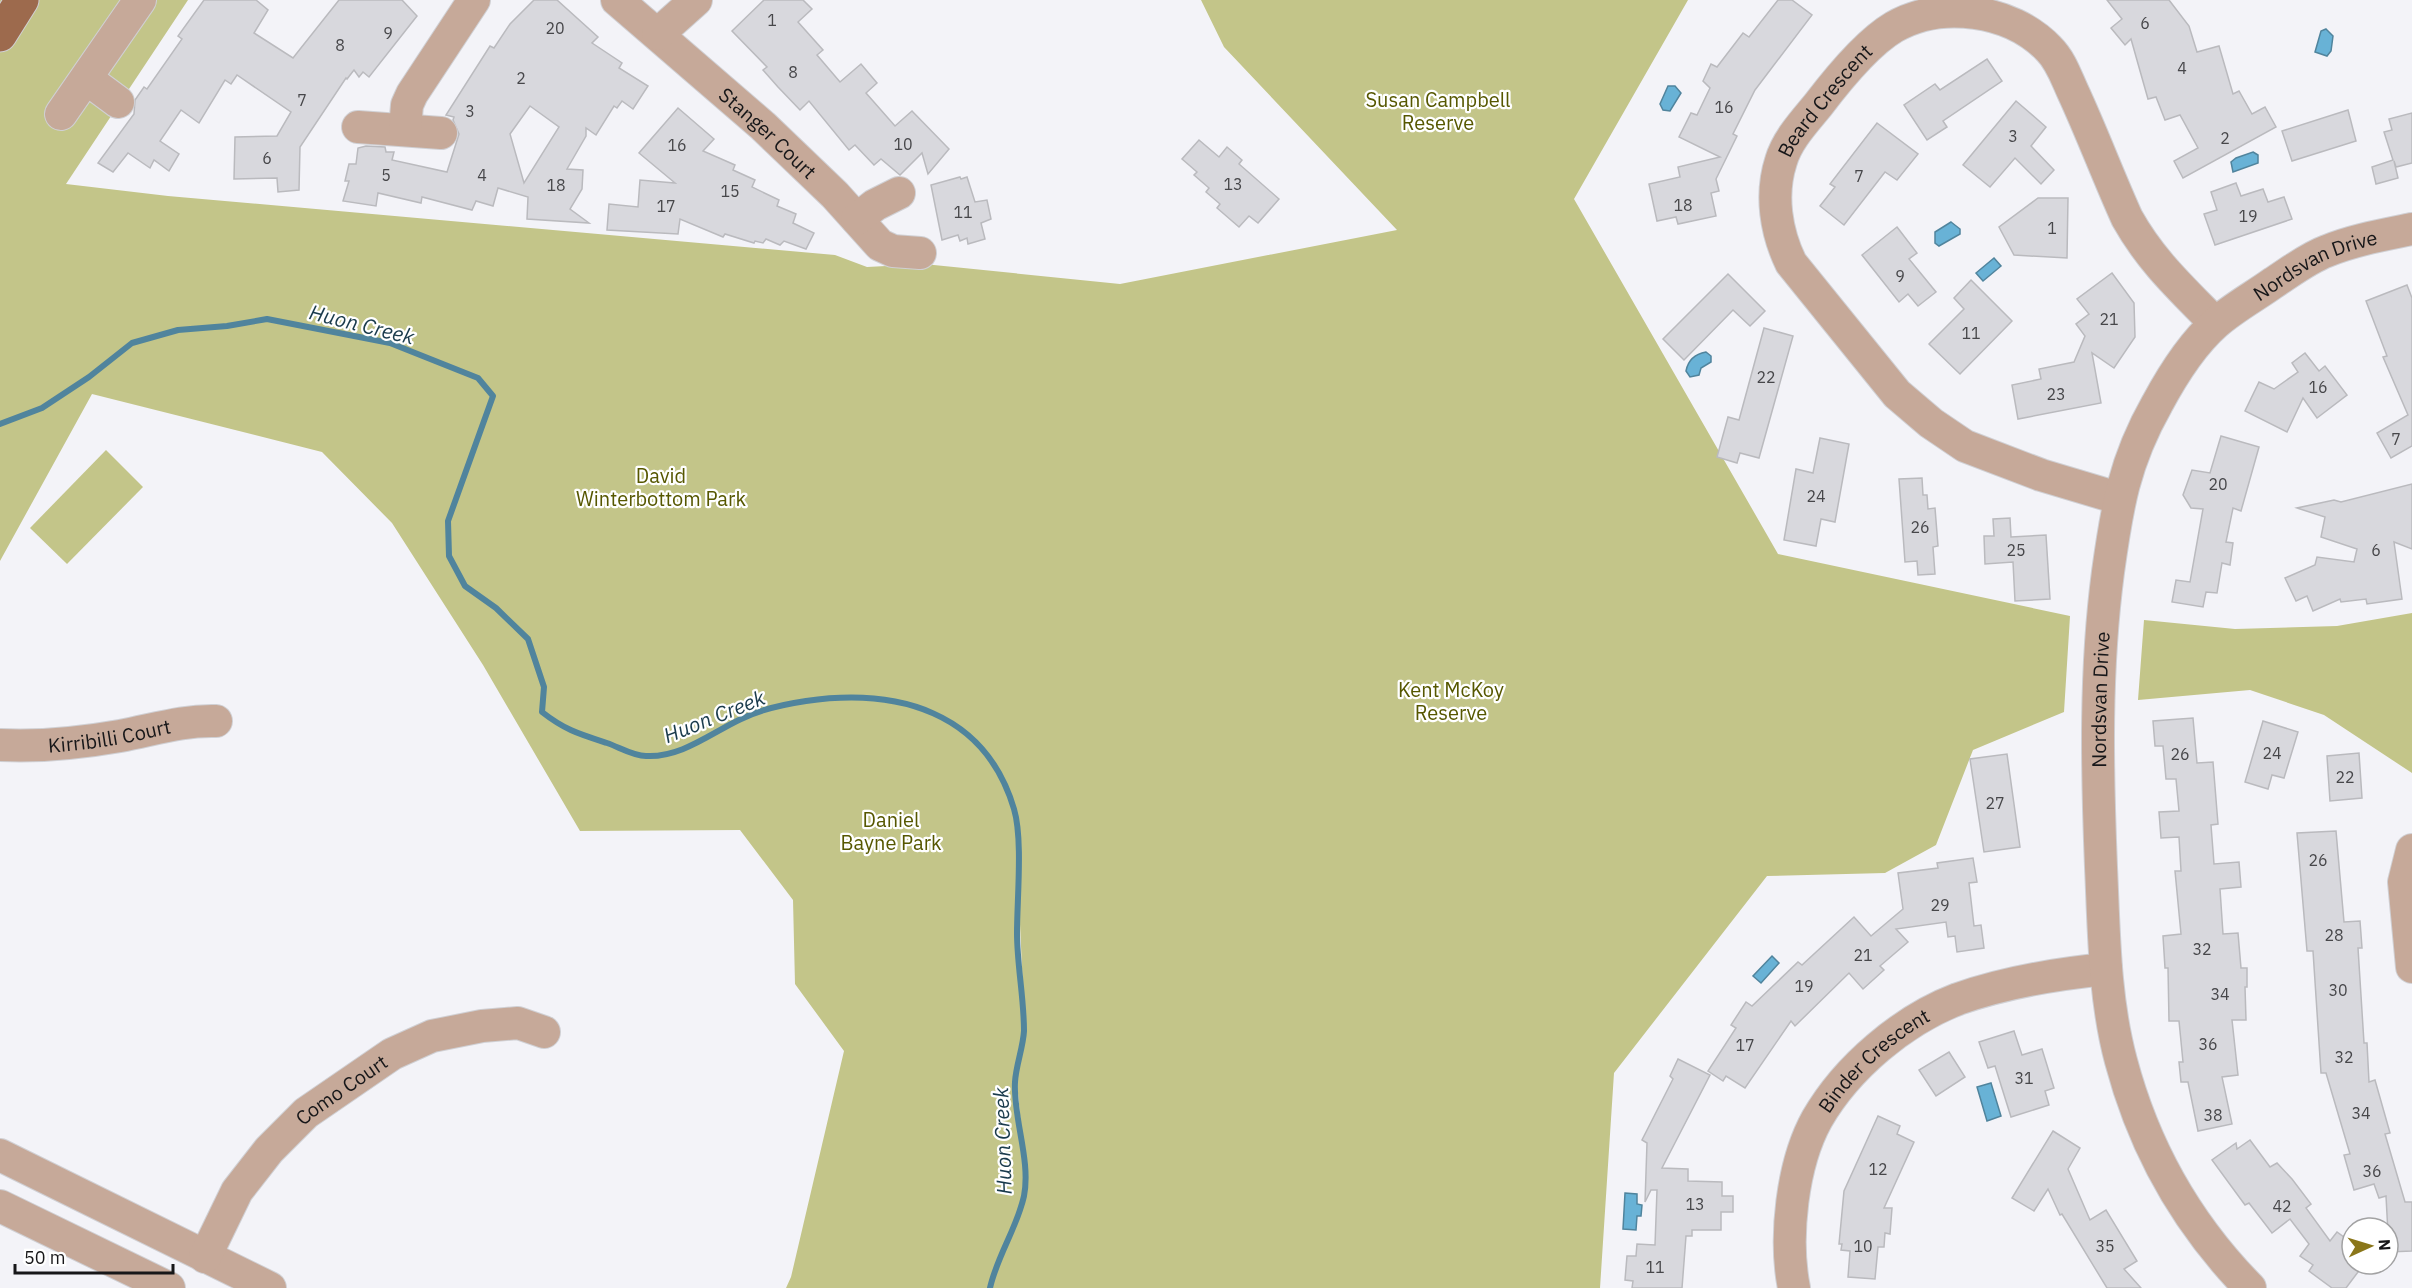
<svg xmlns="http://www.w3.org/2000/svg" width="2412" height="1288" viewBox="0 0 2412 1288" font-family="'IBM Plex Sans',sans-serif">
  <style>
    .green { fill: #c3c589; fill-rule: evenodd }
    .water { fill: #68b2d6; stroke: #50849d; stroke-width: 1.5 }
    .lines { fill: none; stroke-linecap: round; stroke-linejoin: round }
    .stream { stroke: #50849d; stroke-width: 6 }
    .building { fill: #d8d8dd; stroke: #bababe; stroke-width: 1.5; fill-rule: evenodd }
    .minor-casing { stroke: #d0d0d4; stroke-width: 34 }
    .major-casing { stroke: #d0d0d4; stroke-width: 35 }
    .minor { stroke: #c6a999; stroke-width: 32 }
    .major { stroke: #9d6a4d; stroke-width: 33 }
    .labels { text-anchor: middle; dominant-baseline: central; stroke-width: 4.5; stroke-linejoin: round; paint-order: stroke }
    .number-label { font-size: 16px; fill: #47474a }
    .park-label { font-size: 20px; fill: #565700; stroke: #fff }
    .street-label { font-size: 20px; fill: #171719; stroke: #fff }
    .water-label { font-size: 21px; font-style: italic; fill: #1a3b4c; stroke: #fff }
  </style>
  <rect width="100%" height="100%" fill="#f3f3f8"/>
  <!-- green -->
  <g class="green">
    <path d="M0 0H188L66 184 168 196 835 255 867 267 924 264 1120 284 1397 230 1224 47 1201 0H1688L1574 199 1778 554 2070 616 2064 712 1973 750 1936 845 1885 873 1767 876 1614 1073 1600 1288H992L1002 1254 993 1272 990 1288H786L791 1277 844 1051 795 984 793 900 740 830 580 831 483 665 392 523 322 452 92 394 0 561ZM1018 881 1025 1033 1017 1082 1027 1192 1017 1217 1024 1194 1022 1136 1015 1083 1024 1032 1017 937Z"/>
    <polygon points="106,450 143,487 67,564 30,528"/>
    <polygon points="2412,613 2412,773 2324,715 2250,690 2138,700 2144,620 2235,629 2337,626"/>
  </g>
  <!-- water -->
  <g class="water">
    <polygon points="2326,29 2333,36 2331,51 2327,56 2315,52 2321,31"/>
    <polygon points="1668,86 1675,86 1681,93 1670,111 1663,110 1660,104"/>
    <polygon points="2253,152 2258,155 2258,163 2233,172 2231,162 2236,158"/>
    <polygon points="1951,222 1960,229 1960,234 1939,246 1935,243 1935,232"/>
    <polygon points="1994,258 2001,266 1983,281 1976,273"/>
    <path d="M1706 352 1711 356V362L1701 368 1699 375 1690 377 1686 371C1688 360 1695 354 1706 352Z"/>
    <polygon points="1772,956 1779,963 1761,983 1753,976"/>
    <polygon points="1991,1083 2001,1116 1987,1121 1977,1087"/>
    <polygon points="1625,1193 1637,1194 1637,1204 1642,1205 1641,1216 1637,1216 1636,1230 1623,1229"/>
  </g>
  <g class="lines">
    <!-- stream -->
    <path class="stream" d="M0 424 42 408 89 377 132 343 178 330 227 326 267 319 390 343 478 378 493 396 448 521 449 556 465 586 496 608 528 639 544 687 542 712C565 730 579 734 607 743 619 747 633 756 646 756 681 758 711 733 741 719 759 710 786 704 806 701 897 688 985 711 1014 809 1023 839 1017 899 1017 933 1017 965 1024 998 1024 1031 1023 1048 1016 1065 1015 1082 1013 1118 1031 1160 1024 1196 1017 1228 997 1256 990 1288"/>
  </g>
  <!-- building -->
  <g class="building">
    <polygon points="204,0 256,0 268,10 254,33 293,58 339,0 402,0 417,16 369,77 363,72 359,77 354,70 347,79 346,78 300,147 299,190 278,192 277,178 234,179 235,137 277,136 291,112 237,75 231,84 225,80 199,123 181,110 160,141 179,154 169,171 154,160 150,168 128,153 113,172 98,163 134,114 135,100 144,87 147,89 182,39 178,36"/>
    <path d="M534 0H557L598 37 592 43 622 63 619 68 648 86 633 109 622 101 617 108 614 106 596 135 586 128V136L567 169 583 170 582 189 570 209 589 223 527 219 528 197 498 188 493 206 476 201 472 210 422 197 421 203 378 193 376 206 343 201 349 181H345L349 164H356L358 148 366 146 385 147 386 152H394L392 160 447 172 459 134 453 120 454 117 446 115 490 46 494 48 510 24ZM530 106 559 127 524 183 510 134Z"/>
    <polygon points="764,0 803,0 812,9 798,22 823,50 817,55 840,82 861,64 877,83 866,93 895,126 912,111 949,149 928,174 922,153 900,175 881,159 874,165 855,145 849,150 809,101 800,110 778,87 763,70 767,67 732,31"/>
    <polygon points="1778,0 1792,0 1812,15 1755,90 1733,134 1737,136 1716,179 1719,191 1711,193 1716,216 1678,224 1676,217 1657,221 1649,184 1680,177 1678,167 1720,157 1679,137 1691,113 1697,115 1710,88 1703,81 1711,64 1717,67 1743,33 1749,37"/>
    <polygon points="2107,0 2169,0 2189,26 2197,52 2219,46 2233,94 2239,91 2252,114 2265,107 2276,127 2183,178 2174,161 2198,148 2180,115 2165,120 2156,97 2148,99 2131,39 2125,45 2111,28 2122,19"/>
    <polygon points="1987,59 2002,81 1943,121 1947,127 1927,140 1904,105 1935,84 1940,90"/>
    <polygon points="2016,101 2046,127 2031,146 2054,170 2041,184 2015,158 1990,187 1963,165"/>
    <polygon points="678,108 714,139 703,151 735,165 733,170 755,180 752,187 779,200 777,206 796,214 793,223 814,233 806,249 784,241 780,245 766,239 763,243 755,241 754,243 725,234 723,237 680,219 678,234 607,230 609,204 638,207 640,180 675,183 639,153"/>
    <polygon points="2348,110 2356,141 2292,161 2282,131"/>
    <polygon points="2412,113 2412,163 2396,167 2394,161 2398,178 2376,184 2372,167 2393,160 2384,132 2392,130 2389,119"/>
    <polygon points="1877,123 1918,154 1897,180 1885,172 1844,225 1820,206 1835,187 1830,184"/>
    <polygon points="1199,140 1219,157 1227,147 1242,160 1239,164 1279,199 1258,223 1249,216 1239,227 1217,208 1220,204 1206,192 1209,188 1194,175 1197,172 1182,159"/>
    <polygon points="960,177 961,179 967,177 975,202 987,200 991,219 981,223 985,239 968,244 967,238 960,241 958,235 942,240 931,185"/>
    <polygon points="2236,183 2241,196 2263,189 2268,202 2284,197 2292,219 2215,245 2204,214 2217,210 2211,192"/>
    <polygon points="2038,198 2068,198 2067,258 2014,255 1999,227"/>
    <polygon points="1897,227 1917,253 1909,259 1936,292 1918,306 1908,294 1899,302 1862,255"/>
    <polygon points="2112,273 2134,303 2135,337 2114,368 2092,353 2101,403 2018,419 2012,385 2041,379 2039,369 2074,362 2085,336 2076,324 2089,314 2077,299"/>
    <polygon points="1728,274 1765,311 1750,326 1733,310 1684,360 1663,339"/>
    <polygon points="1971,280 2012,321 1960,374 1929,344 1964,309 1954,298"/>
    <polygon points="2407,285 2412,298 2412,446 2391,458 2377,433 2408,415 2383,357 2387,356 2366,301"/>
    <polygon points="1764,328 1793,336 1759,458 1740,453 1737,463 1717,457 1728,417 1739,420"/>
    <polygon points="2305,353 2319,371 2325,366 2347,395 2317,418 2303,398 2287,432 2245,411 2259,382 2274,389 2298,372 2292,363"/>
    <polygon points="2221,436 2259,447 2241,511 2233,508 2226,542 2233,543 2230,565 2222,563 2217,593 2206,592 2203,607 2172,602 2176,580 2190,582 2203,509 2191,508 2183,495 2192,470 2210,473"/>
    <polygon points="1820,438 1849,444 1835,522 1821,519 1816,546 1784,540 1796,469 1813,473"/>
    <polygon points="1922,478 1923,495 1927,495 1928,509 1935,508 1938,546 1933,547 1935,574 1918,575 1917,561 1905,562 1899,479"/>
    <polygon points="2412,484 2412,549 2394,542 2402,599 2367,604 2366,599 2341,602 2340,599 2313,611 2307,596 2296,601 2285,578 2315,565 2317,557 2354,562 2357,549 2321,537 2325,517 2297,508 2334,500 2341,502"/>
    <polygon points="2010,518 2011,537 2046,535 2050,599 2015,601 2013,562 1985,564 1984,536 1994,536 1993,519"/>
    <polygon points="2193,718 2197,763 2213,762 2218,824 2211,825 2214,864 2239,862 2241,887 2220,889 2223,934 2238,933 2241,968 2247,968 2247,987 2245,987 2246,1020 2232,1020 2238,1075 2222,1077 2232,1124 2198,1131 2188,1082 2181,1082 2179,1062 2183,1062 2179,1021 2169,1021 2168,968 2165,968 2163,936 2181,934 2175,871 2181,871 2179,837 2161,838 2159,812 2179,811 2176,779 2166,779 2163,746 2155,746 2153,721"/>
    <polygon points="2263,721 2298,732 2284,778 2272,775 2268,789 2245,782"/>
    <polygon points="2359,753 2362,798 2330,801 2327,756"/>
    <polygon points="2007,754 2020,847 1984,852 1970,759"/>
    <polygon points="2336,831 2344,922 2360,921 2362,948 2358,948 2364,1043 2367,1043 2369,1082 2375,1080 2390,1133 2385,1134 2405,1202 2412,1202 2412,1251 2389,1252 2386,1196 2379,1198 2374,1184 2354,1190 2344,1155 2350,1154 2326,1073 2321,1073 2313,951 2307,951 2297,833"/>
    <polygon points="1973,858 1977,882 1969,883 1974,926 1981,925 1984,948 1957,952 1955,936 1948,937 1946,922 1896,929 1908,942 1880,966 1884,970 1863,989 1849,973 1795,1026 1791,1021 1745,1088 1726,1076 1723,1081 1708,1071 1736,1028 1731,1025 1746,1002 1752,1006 1798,962 1802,965 1854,917 1871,936 1903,909 1898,873 1938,868 1937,863"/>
    <polygon points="2014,1031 2022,1055 2042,1049 2054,1088 2045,1091 2049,1105 2011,1117 1995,1066 1988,1068 1979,1042"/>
    <polygon points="1949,1052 1965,1077 1936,1096 1919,1070"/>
    <polygon points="1678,1059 1710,1075 1662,1168 1688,1169 1688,1181 1722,1182 1722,1196 1733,1196 1733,1212 1721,1212 1721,1230 1692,1230 1692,1236 1686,1236 1682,1288 1632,1288 1633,1281 1625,1280 1627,1256 1636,1256 1637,1244 1655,1245 1657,1190 1651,1190 1645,1202 1647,1143 1642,1140 1673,1079 1670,1076"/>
    <polygon points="1878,1116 1900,1126 1897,1134 1914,1142 1884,1208 1892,1208 1890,1234 1885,1233 1884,1247 1878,1247 1875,1279 1848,1277 1850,1251 1841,1250 1842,1244 1839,1244 1844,1191"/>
    <polygon points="2053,1131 2080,1148 2068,1169 2090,1220 2106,1210 2137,1261 2124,1269 2141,1288 2107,1288 2062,1214 2060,1215 2048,1189 2034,1211 2012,1198"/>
    <polygon points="2250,1140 2270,1167 2277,1163 2292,1179 2311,1204 2306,1208 2330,1241 2337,1232 2352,1243 2352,1264 2364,1264 2346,1288 2332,1288 2309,1271 2313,1265 2300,1256 2309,1244 2290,1219 2272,1233 2249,1203 2245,1205 2212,1160 2236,1143 2237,1149"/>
  </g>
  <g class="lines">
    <!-- minor casing -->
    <g class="minor-casing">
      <g id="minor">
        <path id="s1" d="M617 0 763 126 835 195 880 245 893 251 920 253"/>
        <polyline points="658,34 696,0"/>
        <polyline points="87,79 118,102"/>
        <polyline points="61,114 140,0"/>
        <polyline points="358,127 441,133"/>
        <polyline points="405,129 407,105 412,94 474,0"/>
        <polyline points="857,219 875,205 899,193"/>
        <path id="s2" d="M2118 498 2041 475 1965 446 1931 423 1897 394 1791 263C1776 232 1770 195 1781 161 1787 140 1804 122 1818 105 1837 80 1867 43 1894 27 1941 0 2011 9 2049 49 2061 61 2066 77 2073 92 2092 133 2108 176 2127 218 2151 261 2181 288 2215 323"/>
        <path id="s3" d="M0 745C40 747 80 743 120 736 153 730 182 720 216 721"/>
        <polyline points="2412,850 2404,882 2412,967"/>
        <polyline points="0,1155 270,1288"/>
        <polyline points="0,1206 169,1288"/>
        <path id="s4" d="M205 1257 237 1191 269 1150 306 1113 392 1054 432 1036 482 1026 518 1023 544 1032"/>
        <path id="s5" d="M1794 1288C1784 1238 1792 1164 1817 1119 1847 1067 1903 1020 1958 999 2006 982 2055 974 2106 969"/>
        <path id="s6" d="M2250 1288C2187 1224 2144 1148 2121 1061 2104 998 2104 931 2101 867 2097 768 2095 670 2108 572 2117 507 2124 462 2157 404 2172 376 2192 344 2216 323 2233 308 2255 296 2273 283 2290 272 2308 258 2327 251 2354 240 2383 235 2412 229"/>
      </g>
    </g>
    <!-- major casing -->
    <g class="major-casing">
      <polyline id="major" points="0,35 22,0"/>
    </g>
    <!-- minor -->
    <use href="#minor" class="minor"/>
    <!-- major -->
    <use href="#major" class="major"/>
  </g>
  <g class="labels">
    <!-- number labels -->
    <g class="number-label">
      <text x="772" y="20">1</text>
      <text x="2145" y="23">6</text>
      <text x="555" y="28">20</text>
      <text x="388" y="33">9</text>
      <text x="340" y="45">8</text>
      <text x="2182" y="68">4</text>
      <text x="793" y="72">8</text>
      <text x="521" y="78">2</text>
      <text x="302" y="100">7</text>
      <text x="1724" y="107">16</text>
      <text x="470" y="111">3</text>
      <text x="2013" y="136">3</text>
      <text x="2225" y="138">2</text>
      <text x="903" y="144">10</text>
      <text x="677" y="145">16</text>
      <text x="267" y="158">6</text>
      <text x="386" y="175">5</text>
      <text x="482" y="175">4</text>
      <text x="1859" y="176">7</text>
      <text x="1233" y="184">13</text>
      <text x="556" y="185">18</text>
      <text x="730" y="191">15</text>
      <text x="1683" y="205">18</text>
      <text x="666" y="206">17</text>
      <text x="963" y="212">11</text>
      <text x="2248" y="216">19</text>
      <text x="2052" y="228">1</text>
      <text x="1900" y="276">9</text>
      <text x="2109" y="319">21</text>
      <text x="1971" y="333">11</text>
      <text x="1766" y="377">22</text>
      <text x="2318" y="387">16</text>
      <text x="2056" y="394">23</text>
      <text x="2396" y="439">7</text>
      <text x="2218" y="484">20</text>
      <text x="1816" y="496">24</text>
      <text x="1920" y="527">26</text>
      <text x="2016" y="550">25</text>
      <text x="2376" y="550">6</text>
      <text x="2272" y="753">24</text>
      <text x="2180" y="754">26</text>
      <text x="2345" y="777">22</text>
      <text x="1995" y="803">27</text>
      <text x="2318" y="860">26</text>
      <text x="1940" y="905">29</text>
      <text x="2334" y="935">28</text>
      <text x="2202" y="949">32</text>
      <text x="1863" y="955">21</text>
      <text x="1804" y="986">19</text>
      <text x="2338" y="990">30</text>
      <text x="2220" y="994">34</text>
      <text x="2208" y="1044">36</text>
      <text x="1745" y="1045">17</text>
      <text x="2344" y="1057">32</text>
      <text x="2024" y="1078">31</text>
      <text x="2361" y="1113">34</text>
      <text x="2213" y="1115">38</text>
      <text x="1878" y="1169">12</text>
      <text x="2372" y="1171">36</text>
      <text x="1695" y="1204">13</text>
      <text x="2282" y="1206">42</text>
      <text x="1863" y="1246">10</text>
      <text x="2105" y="1246">35</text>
      <text x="1655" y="1267">11</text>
    </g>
    <!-- park labels -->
    <g class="park-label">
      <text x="1438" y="99">Susan Campbell<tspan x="1438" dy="23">Reserve</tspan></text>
      <text x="661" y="475">David<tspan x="661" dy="23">Winterbottom Park</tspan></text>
      <text x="1451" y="689">Kent McKoy<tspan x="1451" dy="23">Reserve</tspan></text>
      <text x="891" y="819">Daniel<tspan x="891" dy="23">Bayne Park</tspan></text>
    </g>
    <!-- street labels -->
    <g class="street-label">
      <text stroke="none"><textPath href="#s2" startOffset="596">Beard Crescent</textPath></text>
      <text stroke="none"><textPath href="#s1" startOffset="201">Stanger Court</textPath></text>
      <text stroke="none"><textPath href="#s6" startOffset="1148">Nordsvan Drive</textPath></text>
      <text stroke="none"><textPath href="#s6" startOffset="627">Nordsvan Drive</textPath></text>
      <text stroke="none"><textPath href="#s3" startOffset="110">Kirribilli Court</textPath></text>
      <text stroke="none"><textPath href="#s5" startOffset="256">Binder Crescent</textPath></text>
      <text stroke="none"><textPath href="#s4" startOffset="220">Como Court</textPath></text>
    </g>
    <!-- water labels -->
    <g class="water-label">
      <text transform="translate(362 324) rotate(14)">Huon Creek</text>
      <text transform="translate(714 716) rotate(-22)">Huon Creek</text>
      <text transform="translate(1002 1141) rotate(-92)">Huon Creek</text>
    </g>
  </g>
  <!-- north arrow -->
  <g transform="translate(2370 1246) rotate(86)"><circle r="28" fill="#ffffff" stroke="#a2a2a3" stroke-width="1.5"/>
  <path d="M0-4.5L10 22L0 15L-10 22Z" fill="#8a761a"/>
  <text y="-9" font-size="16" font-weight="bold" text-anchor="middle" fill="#171719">N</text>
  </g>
  <!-- scale -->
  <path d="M15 1264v9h158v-9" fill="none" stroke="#171719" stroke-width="3"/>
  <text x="24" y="1264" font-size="18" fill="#171719" stroke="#ffffff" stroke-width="4.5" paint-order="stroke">50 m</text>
</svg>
